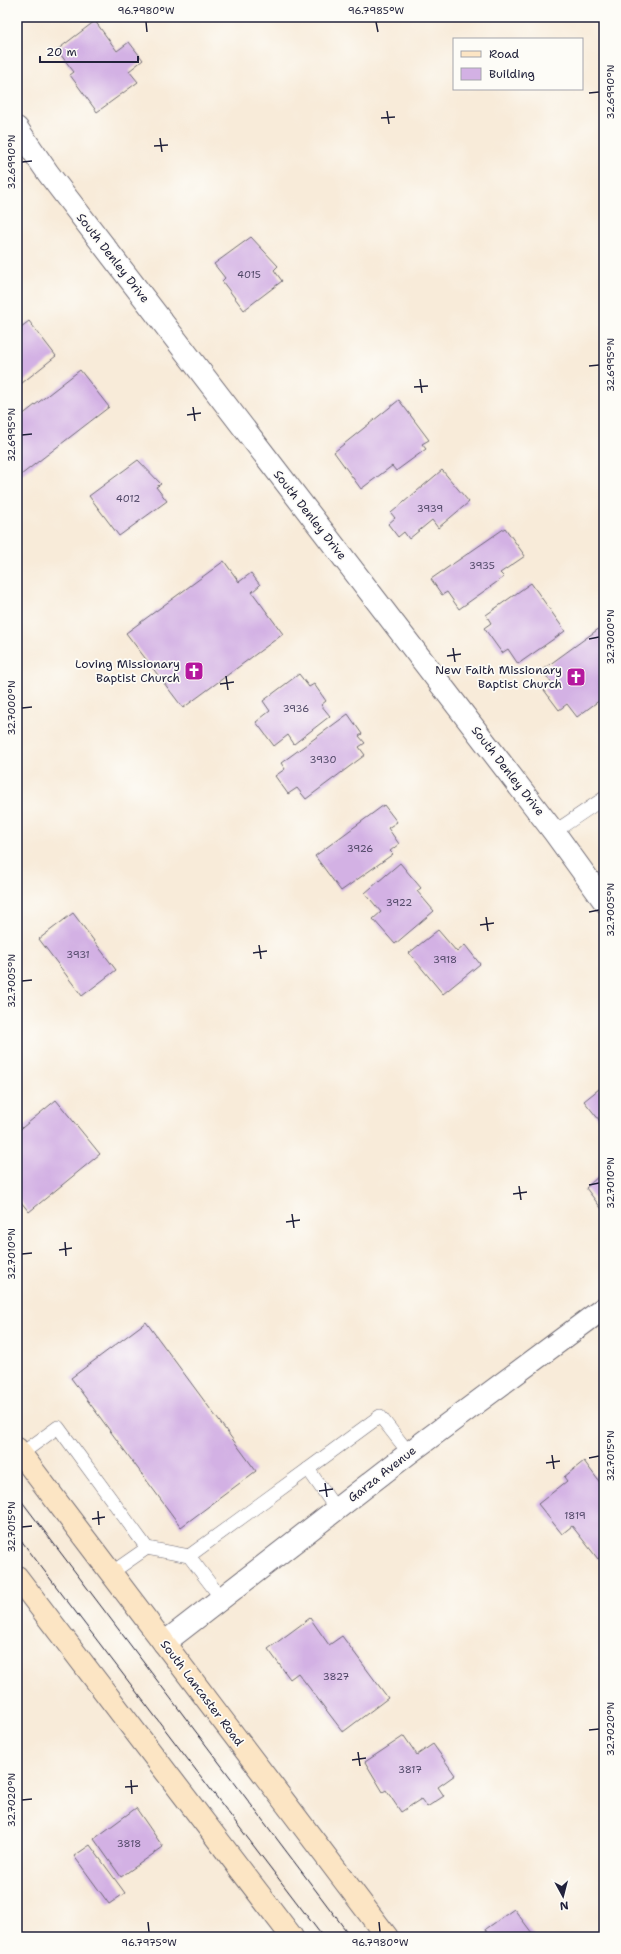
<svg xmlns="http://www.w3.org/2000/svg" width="621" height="1954" viewBox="0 0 621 1954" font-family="'Shantell Sans',sans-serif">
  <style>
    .building { fill: #d3b1e4 }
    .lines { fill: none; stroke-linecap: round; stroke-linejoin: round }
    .service-casing { stroke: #6d6872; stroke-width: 14 }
    .minor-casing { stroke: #6d6872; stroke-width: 24 }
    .secondary-casing { stroke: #6d6872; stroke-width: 24 }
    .service { stroke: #fff; stroke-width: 13 }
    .minor { stroke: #fff; stroke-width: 22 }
    .secondary { stroke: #fce5c4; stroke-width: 22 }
    .tram { stroke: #22223b; stroke-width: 1 }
    .ticks { fill: none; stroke: #22223b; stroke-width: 1.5 }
    .labels { text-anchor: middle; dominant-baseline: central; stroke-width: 3.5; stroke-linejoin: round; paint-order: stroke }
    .number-label { font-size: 10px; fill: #4e4665 }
    .street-label { font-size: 12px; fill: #22223b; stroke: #fdfcf7 }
    .poi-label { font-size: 12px; fill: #22223b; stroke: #fdfcf7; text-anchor: end }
    .neatline { fill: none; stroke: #22223b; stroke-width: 1.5 }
    .ticks-label { font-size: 10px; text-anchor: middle; fill: #22223b }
  </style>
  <rect width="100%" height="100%" fill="#fdfcf7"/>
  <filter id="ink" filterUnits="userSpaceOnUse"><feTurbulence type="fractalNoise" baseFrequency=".025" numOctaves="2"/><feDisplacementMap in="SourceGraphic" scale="8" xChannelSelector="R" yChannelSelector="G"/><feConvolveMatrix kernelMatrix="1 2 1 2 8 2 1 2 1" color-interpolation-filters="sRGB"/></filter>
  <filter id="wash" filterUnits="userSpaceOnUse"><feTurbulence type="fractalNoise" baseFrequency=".012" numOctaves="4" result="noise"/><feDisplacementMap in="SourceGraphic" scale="16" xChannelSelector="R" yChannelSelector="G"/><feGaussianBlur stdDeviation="0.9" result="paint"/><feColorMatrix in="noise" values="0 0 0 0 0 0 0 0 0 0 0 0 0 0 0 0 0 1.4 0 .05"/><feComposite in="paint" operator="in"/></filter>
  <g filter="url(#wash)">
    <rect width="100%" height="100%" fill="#f8ebd9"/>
    <g id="blocks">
      <!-- building -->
      <g class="building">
        <polygon points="95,21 117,51 129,42 143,60 129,71 138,82 97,112 70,75 74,72 57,50"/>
        <polygon points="251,237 278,266 274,270 282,281 244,310 222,281 225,278 214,264"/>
        <polygon points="29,321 56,356 17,387 17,330"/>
        <polygon points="80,370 109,407 17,478 17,419"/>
        <polygon points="399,400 429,440 422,444 426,449 396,471 392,466 361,489 334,452"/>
        <polygon points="138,460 161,484 156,487 167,501 119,536 89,496"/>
        <polygon points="442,470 469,502 438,528 432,520 409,539 404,532 398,537 388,524 395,518 391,513"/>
        <polygon points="505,528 525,556 500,573 504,577 459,609 447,592 442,595 431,579"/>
        <polygon points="224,561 239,582 251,573 260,585 252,592 283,634 183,708 126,633"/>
        <polygon points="531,583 565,631 518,664 508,649 502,653 484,628 491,623 486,615"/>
        <polygon points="604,625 604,697 577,717 567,704 559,710 544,690 552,684 542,670"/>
        <polygon points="299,674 309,687 314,684 326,701 321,705 330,716 294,744 288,735 274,746 256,722 270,711 263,701"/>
        <polygon points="348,714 362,734 359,736 365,743 359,747 365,755 306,799 297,788 288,794 275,776 285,769 281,763"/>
        <polygon points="384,805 397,822 388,828 399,844 390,851 393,854 341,891 315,856"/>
        <polygon points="400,863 421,888 417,891 434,911 395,944 373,919 381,912 365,893"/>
        <polygon points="73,913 116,970 82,996 39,939"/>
        <polygon points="438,930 457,952 465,945 480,964 443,994 409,953"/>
        <polygon points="604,1085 604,1126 584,1101"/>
        <polygon points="56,1100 100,1154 29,1212 17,1197 17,1132"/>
        <polygon points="602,1173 604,1175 604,1212 586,1188"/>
        <polygon points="146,1322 256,1471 181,1527 71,1378"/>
        <polygon points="584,1461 604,1488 604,1554 598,1559 572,1526 562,1534 538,1504 567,1481 564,1477"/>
        <polygon points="310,1618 329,1645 342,1636 388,1698 343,1732 298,1673 290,1679 268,1649"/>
        <polygon points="404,1736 417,1755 433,1744 455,1775 438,1787 444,1796 427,1807 421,1799 401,1812 386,1790 383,1792 365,1762"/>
        <polygon points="136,1808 163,1847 121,1877 94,1839"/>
        <polygon points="90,1845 125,1893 109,1904 74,1856"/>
        <polygon points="514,1909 535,1937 491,1937 486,1929"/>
      </g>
    </g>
  </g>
  <g filter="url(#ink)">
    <use href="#blocks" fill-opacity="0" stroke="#6d6872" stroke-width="1"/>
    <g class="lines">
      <!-- service casing -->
      <g class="service-casing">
        <g id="service">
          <polyline points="554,832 604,798"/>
          <polyline points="21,1454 58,1427 147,1548"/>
          <polyline points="336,1509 308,1469 380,1416 409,1453"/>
          <polyline points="111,1573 147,1548 189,1556"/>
          <polyline points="221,1598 189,1556 308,1469"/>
        </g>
      </g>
      <!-- minor casing -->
      <g class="minor-casing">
        <g id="minor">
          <polyline points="17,128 48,173 554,832 604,901"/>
          <polyline points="164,1643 409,1453 604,1308"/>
        </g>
      </g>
      <!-- secondary casing -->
      <g class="secondary-casing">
        <g id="secondary">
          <polyline points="17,1449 387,1937"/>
          <polyline points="17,1577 292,1937"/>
        </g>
      </g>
      <!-- service -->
      <use href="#service" class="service"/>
      <!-- minor -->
      <use href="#minor" class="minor"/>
      <!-- secondary -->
      <use href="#secondary" class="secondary"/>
      <!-- tram -->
      <g class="tram">
        <polyline points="17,1495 351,1937"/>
        <polyline points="17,1535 323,1937"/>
      </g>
    </g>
  </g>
  <!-- ticks -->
  <path class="ticks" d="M146 22 147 32M376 22 378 32M589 93 599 92M387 111 389 124M381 118 395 117M160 138 162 152M154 146 168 145M22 162 32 161M589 366 599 365M420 379 422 393M414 387 428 386M193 407 195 421M187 415 201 413M22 435 32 434M589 639 599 637M453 648 455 662M447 656 461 654M226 676 228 690M220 684 234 682M22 708 32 707M589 912 599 910M486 917 488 931M480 925 494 923M259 945 261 959M253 953 267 951M22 981 32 980M589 1185 599 1183M519 1186 521 1200M513 1194 527 1192M292 1214 294 1228M286 1222 300 1220M65 1242 66 1256M59 1250 72 1248M22 1254 32 1253M552 1455 554 1469M589 1458 599 1456M546 1463 560 1461M325 1483 327 1497M319 1491 333 1489M98 1511 99 1525M92 1519 105 1517M22 1527 32 1526M589 1730 599 1729M358 1752 360 1766M352 1760 366 1758M131 1780 132 1794M125 1787 138 1786M22 1800 32 1799M148 1922 149 1932M379 1922 380 1932"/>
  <!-- icons -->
  <defs>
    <g id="church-square" transform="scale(1)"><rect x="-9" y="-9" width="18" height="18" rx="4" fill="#b5179e" stroke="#fdfcf7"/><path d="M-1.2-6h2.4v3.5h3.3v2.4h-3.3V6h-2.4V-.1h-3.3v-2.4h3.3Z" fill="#fff"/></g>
  </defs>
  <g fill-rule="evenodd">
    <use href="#church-square" x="194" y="671"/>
    <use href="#church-square" x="576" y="677"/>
  </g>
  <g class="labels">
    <!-- number labels -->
    <g class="number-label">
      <text x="249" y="274">4015</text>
      <text x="128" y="498">4012</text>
      <text x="430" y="508">3939</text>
      <text x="482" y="565">3935</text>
      <text x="296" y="708">3936</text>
      <text x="323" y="759">3930</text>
      <text x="360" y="848">3926</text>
      <text x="399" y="902">3922</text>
      <text x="78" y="954">3931</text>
      <text x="445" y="959">3918</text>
      <text x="575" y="1515">1819</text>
      <text x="336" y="1676">3827</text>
      <text x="410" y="1769">3817</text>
      <text x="129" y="1843">3818</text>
    </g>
    <!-- street labels -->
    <g class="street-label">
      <text transform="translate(113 258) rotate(52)">South Denley Drive</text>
      <text transform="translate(310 515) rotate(52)">South Denley Drive</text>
      <text transform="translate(508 771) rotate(52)">South Denley Drive</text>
      <text transform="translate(382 1474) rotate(-38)">Garza Avenue</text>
      <text transform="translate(202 1693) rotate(53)">South Lancaster Road</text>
    </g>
    <!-- poi labels -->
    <g class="poi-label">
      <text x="180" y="664">Loving Missionary<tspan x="180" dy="14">Baptist Church</tspan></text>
      <text x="562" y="670">New Faith Missionary<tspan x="562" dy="14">Baptist Church</tspan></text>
    </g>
  </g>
  <!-- margin -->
  <rect width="621" height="1954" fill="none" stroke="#fdfcf7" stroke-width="44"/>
  <!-- legend -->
  <rect x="453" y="38" width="130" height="52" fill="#fdfcf7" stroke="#a5a5ac"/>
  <rect x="461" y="51" width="20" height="6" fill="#fce5c4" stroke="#a5a5ac"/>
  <text x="489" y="58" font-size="12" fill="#22223b">Road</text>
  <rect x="461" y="68" width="20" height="12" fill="#d3b1e4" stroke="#a5a5ac"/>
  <text x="489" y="78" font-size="12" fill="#22223b">Building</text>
  <!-- north arrow -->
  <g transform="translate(563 1896) rotate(173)" stroke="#fdfcf7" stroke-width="3" paint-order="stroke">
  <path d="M0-3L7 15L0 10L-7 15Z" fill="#22223b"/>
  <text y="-6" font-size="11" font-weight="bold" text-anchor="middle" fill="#22223b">N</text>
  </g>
  <!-- scale -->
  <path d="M40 56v6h98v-6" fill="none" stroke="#22223b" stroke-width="2"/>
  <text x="46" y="56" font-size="12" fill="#22223b" stroke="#fdfcf7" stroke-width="3" paint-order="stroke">20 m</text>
  <rect x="22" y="22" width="577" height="1910" class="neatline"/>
  <g class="ticks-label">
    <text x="146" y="14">96.7980°W</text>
    <text x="376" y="14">96.7985°W</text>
    <text transform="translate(610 92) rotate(-90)" y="4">32.6990°N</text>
    <text transform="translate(11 162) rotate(-90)" y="4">32.6990°N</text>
    <text transform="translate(610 365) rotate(-90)" y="4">32.6995°N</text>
    <text transform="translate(11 435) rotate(-90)" y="4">32.6995°N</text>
    <text transform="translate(610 637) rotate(-90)" y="4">32.7000°N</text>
    <text transform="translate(11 708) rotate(-90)" y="4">32.7000°N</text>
    <text transform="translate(610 910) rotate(-90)" y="4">32.7005°N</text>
    <text transform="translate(11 981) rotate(-90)" y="4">32.7005°N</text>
    <text transform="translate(610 1183) rotate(-90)" y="4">32.7010°N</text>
    <text transform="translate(11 1254) rotate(-90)" y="4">32.7010°N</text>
    <text transform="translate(610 1456) rotate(-90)" y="4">32.7015°N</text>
    <text transform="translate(11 1527) rotate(-90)" y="4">32.7015°N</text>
    <text transform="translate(610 1729) rotate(-90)" y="4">32.7020°N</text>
    <text transform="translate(11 1800) rotate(-90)" y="4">32.7020°N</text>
    <text x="149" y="1946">96.7975°W</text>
    <text x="380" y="1946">96.7980°W</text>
  </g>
</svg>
